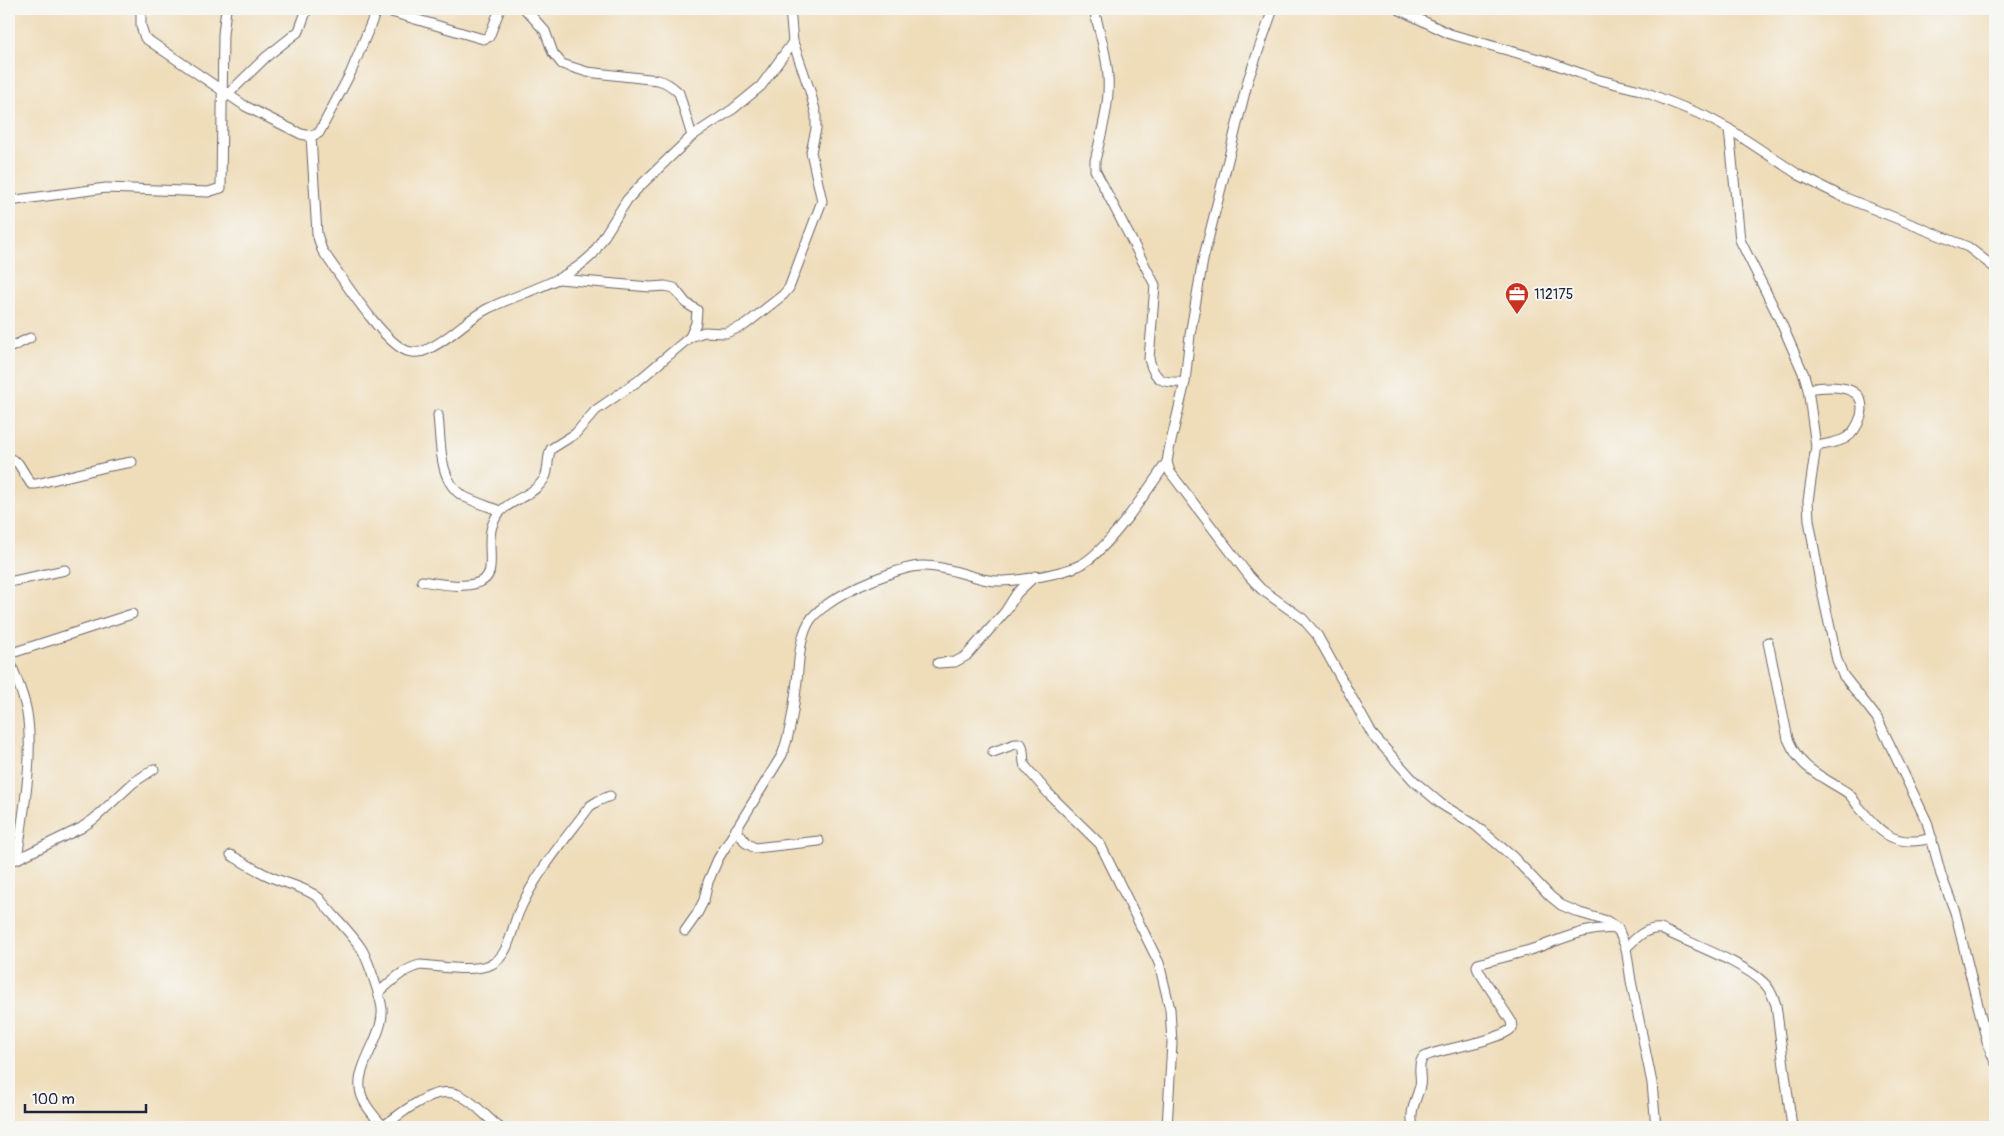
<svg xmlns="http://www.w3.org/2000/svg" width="2004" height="1136" viewBox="0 0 2004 1136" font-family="Pangolin,sans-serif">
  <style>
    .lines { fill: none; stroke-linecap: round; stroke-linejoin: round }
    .minor-casing { stroke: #6a6367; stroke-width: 11 }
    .minor { stroke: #fff; stroke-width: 9 }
    .labels { text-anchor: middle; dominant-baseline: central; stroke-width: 4; stroke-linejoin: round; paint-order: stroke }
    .poi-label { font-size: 14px; fill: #22223b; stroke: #f6f6f2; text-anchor: start }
  </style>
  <rect width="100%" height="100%" fill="#f6f6f2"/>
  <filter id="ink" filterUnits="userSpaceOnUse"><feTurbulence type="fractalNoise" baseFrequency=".02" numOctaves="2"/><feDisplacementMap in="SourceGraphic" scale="10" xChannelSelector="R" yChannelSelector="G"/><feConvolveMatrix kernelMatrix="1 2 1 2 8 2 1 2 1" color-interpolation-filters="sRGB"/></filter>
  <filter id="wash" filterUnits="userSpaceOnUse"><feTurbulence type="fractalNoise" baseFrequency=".0096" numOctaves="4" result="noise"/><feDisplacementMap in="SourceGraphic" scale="20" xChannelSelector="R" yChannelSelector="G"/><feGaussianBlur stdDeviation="1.12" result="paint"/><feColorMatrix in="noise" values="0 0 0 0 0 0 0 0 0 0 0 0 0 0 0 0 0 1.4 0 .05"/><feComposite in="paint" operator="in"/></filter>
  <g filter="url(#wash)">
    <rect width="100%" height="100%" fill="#efddba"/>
  </g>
  <g filter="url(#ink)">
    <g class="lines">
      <!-- minor casing -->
      <g class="minor-casing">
        <g id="minor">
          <polyline points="141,9 141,26 145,38 245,106 301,134 311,136 319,133 351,72 377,9"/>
          <polyline points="381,9 483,39 489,37 500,9"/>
          <path d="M525 9 545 31 553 53 562 64 587 72 658 80C667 82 673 87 679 93L692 136"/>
          <path d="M1094 9C1099 31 1107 54 1108 77 1110 104 1101 134 1095 161V170L1155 285 1149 359C1155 382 1163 383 1185 382"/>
          <polyline points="1273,9 1248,80 1203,260 1190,335 1185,382 1169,450 1167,462 1170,472 1249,576 1261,589 1303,619 1317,635 1372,734 1414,781 1441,804 1475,825 1514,858 1550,896 1561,905 1580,913 1607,921 1618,929 1626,948 1631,981 1652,1083 1656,1127"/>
          <polyline points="1398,9 1450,34 1546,61 1596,79 1640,90 1705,116 1729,129 1799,175 1841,196 1968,247 1995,268"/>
          <polyline points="224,98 266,57 299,31 307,9"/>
          <polyline points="1729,129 1740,240 1779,318 1804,375 1808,389 1816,446 1808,501 1809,520 1820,582 1837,660 1843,675 1877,718 1927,822 1941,875 1955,912 1987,1042 1995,1062"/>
          <path d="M311 136 317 234 322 250C339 273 382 342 407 351 414 353 420 353 426 350 450 340 466 319 489 308 525 291 564 283 593 254L627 200 639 187 692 136 733 109 761 86 793 42"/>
          <polyline points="9,201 106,188 208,192 221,188 223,34 226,9"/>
          <polyline points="559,279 650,287 665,286 674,288 686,303 697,310 696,323 690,337"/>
          <polyline points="9,348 30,338"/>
          <path d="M1808 389C1828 386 1869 382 1861 416 1858 425 1854 433 1846 438 1837 443 1826 444 1816 446"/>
          <path d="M438 415C441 441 438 481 463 496 474 502 488 506 500 511"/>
          <polyline points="9,458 18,463 31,484 36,484 110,466 132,462"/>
          <path d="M422 581C438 584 488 594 490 568 492 549 485 530 499 513 510 499 538 495 546 475 549 466 547 457 551 449L575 434 596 410 638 381 690 337 704 332 726 333 745 325 783 295 789 288 822 201 811 152 816 129V114L810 91 793 42 790 9"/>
          <polyline points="9,582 65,570"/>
          <path d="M1768 642 1788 739C1799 764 1810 770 1833 784 1838 787 1844 790 1849 794 1852 797 1855 802 1858 806 1882 834 1894 848 1932 838"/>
          <polyline points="9,654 132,614"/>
          <path d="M9 658C15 676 24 694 27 713 34 757 23 815 17 859"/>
          <polyline points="938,663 955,662 966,656 1005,612 1017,593 1035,576"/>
          <path d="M993 752 1015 744H1021C1025 750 1022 759 1025 766L1048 793 1100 844 1159 963 1170 1009 1172 1043 1167 1127"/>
          <polyline points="736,829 746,843 755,848 819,841"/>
          <path d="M231 855C246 864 260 873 276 879 291 885 306 888 319 898 332 915 349 930 361 948 367 957 381 998 382 1009 383 1021 378 1032 374 1042 355 1083 352 1093 384 1127"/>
          <polyline points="9,860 17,859 81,828 94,819 133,783 154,769"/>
          <path d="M685 931 697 914 704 900 708 882 718 859 782 755C791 731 794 706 797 681 799 662 799 640 809 622 822 599 895 567 921 566 943 565 966 576 988 580 1007 584 1062 574 1080 565 1106 553 1150 487 1167 462"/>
          <path d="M1626 948C1636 938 1646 927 1661 929 1689 943 1745 963 1765 984 1771 990 1773 997 1776 1005L1792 1127"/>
          <path d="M379 992C392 981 403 969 420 965 440 966 473 973 492 964 509 955 511 931 518 914 534 875 564 841 590 806L598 801 610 796"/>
          <path d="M383 1126C405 1112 436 1081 463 1097 476 1104 487 1118 499 1127"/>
          <path d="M1413 1127C1409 1111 1416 1101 1420 1086 1422 1077 1417 1067 1422 1059 1427 1050 1498 1043 1512 1028L1511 1021 1478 970 1477 966 1478 964C1498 958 1519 954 1539 947 1565 938 1589 926 1618 929"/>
        </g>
      </g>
      <!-- minor -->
      <use href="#minor" class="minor"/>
    </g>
  </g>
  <!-- icons -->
  <defs>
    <g id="office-pin" transform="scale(1.25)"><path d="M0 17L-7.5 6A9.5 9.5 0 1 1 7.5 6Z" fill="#c8321e" stroke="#f6f6f2"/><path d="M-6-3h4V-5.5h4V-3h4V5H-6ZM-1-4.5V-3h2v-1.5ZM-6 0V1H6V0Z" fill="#fff"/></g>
  </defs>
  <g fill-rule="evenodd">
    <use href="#office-pin" x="1517" y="294"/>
  </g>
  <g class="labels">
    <!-- poi labels -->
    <g class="poi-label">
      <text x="1534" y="294">112175</text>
    </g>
  </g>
  <!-- margin -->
  <rect width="2004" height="1136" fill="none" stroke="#f6f6f2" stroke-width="30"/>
  <!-- scale -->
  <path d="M25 1104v8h121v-8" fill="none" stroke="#22223b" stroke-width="2.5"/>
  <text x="32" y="1104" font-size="15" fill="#22223b" stroke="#f6f6f2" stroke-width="4" paint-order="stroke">100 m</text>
</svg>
